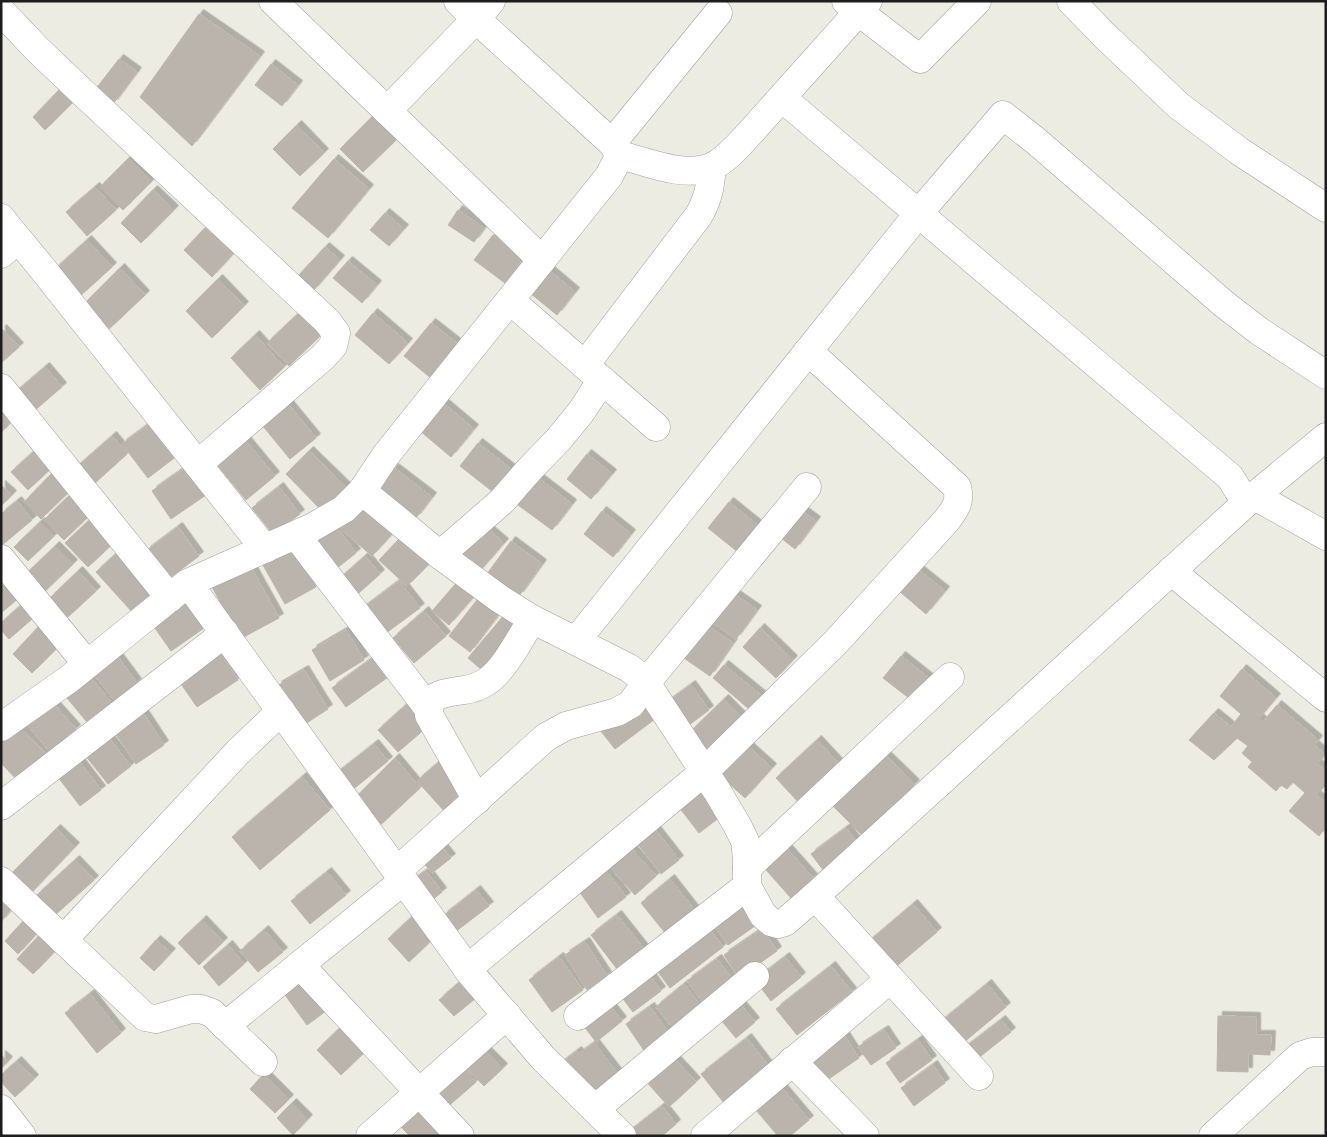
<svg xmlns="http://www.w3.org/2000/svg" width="1327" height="1137" viewBox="0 0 1327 1137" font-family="'Open Sans',sans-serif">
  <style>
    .building { fill: #bab4ad; stroke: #beb5a6; filter: url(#shadow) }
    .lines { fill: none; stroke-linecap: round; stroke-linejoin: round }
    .minor-casing { stroke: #a1a1a1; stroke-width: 29 }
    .minor { stroke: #fff; stroke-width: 28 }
  </style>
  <defs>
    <filter id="shadow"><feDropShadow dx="4.5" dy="-4.5" stdDeviation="0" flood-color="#0004"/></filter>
  </defs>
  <rect width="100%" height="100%" fill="#edece3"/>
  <!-- building -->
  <g class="building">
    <polygon points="199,14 260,56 192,146 140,97"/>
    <polygon points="119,59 137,72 113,104 95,90"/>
    <polygon points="271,64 298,85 282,106 255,85"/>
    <polygon points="62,87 75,100 45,130 33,117"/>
    <polygon points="374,115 397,139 363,172 340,149"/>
    <polygon points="297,125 324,153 300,176 273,149"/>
    <polygon points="129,158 152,181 123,210 100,187"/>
    <polygon points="334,159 369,189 328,238 292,208"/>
    <polygon points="95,187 116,210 87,236 66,212"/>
    <polygon points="153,190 174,210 141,243 121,223"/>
    <polygon points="458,210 484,228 474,242 448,225"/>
    <polygon points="385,213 404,229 389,246 370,230"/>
    <polygon points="205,228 233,254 212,277 184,250"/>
    <polygon points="493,235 523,258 505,283 474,260"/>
    <polygon points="87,240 112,267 79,297 55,269"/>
    <polygon points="325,247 340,260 313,291 297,277"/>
    <polygon points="348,261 377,285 362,303 333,278"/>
    <polygon points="120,268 145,295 108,330 84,304"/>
    <polygon points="549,270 575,292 557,315 530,293"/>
    <polygon points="218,279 244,306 212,338 186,311"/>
    <polygon points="301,311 323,333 289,366 267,343"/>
    <polygon points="373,313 408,343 389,364 355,335"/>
    <polygon points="431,323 459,345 432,379 404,356"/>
    <polygon points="2,329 19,347 1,363 1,330"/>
    <polygon points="255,335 284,367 260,390 231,358"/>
    <polygon points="45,367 62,387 28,416 11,396"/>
    <polygon points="436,397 474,429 451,457 413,425"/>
    <polygon points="288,404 316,438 290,459 262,425"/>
    <polygon points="1,412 12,420 1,433"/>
    <polygon points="156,419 182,452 148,478 122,444"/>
    <polygon points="112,436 127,454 86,491 70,473"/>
    <polygon points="246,441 275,476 246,500 218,466"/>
    <polygon points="478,443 511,469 493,492 460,466"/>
    <polygon points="40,446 56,464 28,490 11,472"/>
    <polygon points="309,451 349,490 325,514 286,474"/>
    <polygon points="587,454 612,474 591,499 567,479"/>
    <polygon points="186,467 206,495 171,519 152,491"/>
    <polygon points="57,468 75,486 41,519 24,502"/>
    <polygon points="394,468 432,497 416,518 378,489"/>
    <polygon points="534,475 572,504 552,530 514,502"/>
    <polygon points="1,485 12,495 1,506"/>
    <polygon points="279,487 300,514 273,534 252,508"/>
    <polygon points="74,491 94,511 64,540 44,520"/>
    <polygon points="17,501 32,520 1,546 1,514"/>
    <polygon points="729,502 760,527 739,553 708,528"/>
    <polygon points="362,505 393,533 372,556 341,529"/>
    <polygon points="797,507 816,521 795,549 776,534"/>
    <polygon points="602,511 631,534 613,557 584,534"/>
    <polygon points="96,514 119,538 88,567 65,543"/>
    <polygon points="40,522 54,536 28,561 14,547"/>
    <polygon points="482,524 504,543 477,574 455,554"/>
    <polygon points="335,525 356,553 332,572 310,545"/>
    <polygon points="178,527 199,556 167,580 146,551"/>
    <polygon points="404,534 432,561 407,586 379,560"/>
    <polygon points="291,540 316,587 285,604 259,558"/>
    <polygon points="511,541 542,564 519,596 487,574"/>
    <polygon points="55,546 73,564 38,598 20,580"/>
    <polygon points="120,550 157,590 133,613 96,572"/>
    <polygon points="365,556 380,574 353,598 337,581"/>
    <polygon points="248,562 279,618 240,639 210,583"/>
    <polygon points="910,563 945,591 926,614 892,585"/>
    <polygon points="78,571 96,591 68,617 50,598"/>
    <polygon points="13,577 26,592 1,613 1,587"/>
    <polygon points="459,580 476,594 449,625 432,611"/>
    <polygon points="399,581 420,608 382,636 362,609"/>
    <polygon points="728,590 757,610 736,639 708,619"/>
    <polygon points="186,595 207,626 171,651 150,621"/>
    <polygon points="480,596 501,611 470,652 449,636"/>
    <polygon points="28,599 40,612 9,639 1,630 1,623"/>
    <polygon points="424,611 446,636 414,663 393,638"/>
    <polygon points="505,614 520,627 483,671 468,658"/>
    <polygon points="700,621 733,643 710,676 678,654"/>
    <polygon points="42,623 62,643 32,673 13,654"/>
    <polygon points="760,628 793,660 776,678 743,647"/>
    <polygon points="346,630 364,660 330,681 312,650"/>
    <polygon points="220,653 238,680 197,707 179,681"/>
    <polygon points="377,655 391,675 346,707 332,688"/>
    <polygon points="117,656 137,683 114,700 93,673"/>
    <polygon points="901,656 931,680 914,702 883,678"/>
    <polygon points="724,665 762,696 750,710 713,678"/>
    <polygon points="1242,669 1276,698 1259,718 1263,722 1277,705 1318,740 1314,745 1325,754 1317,764 1324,769 1326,767 1326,787 1325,786 1316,795 1326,803 1326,827 1319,836 1289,811 1305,793 1293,782 1287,789 1281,785 1276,791 1248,767 1252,762 1242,753 1248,746 1237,738 1214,760 1189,740 1214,713 1231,727 1241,714 1220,696"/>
    <polygon points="304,670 328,709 302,726 277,686"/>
    <polygon points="91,678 115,707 91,727 67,698"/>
    <polygon points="691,685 709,710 681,731 662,706"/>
    <polygon points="645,697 659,716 615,749 600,730"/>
    <polygon points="724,699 741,716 701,754 685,737"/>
    <polygon points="51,701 76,729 50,752 26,723"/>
    <polygon points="407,704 427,727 398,752 378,730"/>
    <polygon points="143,713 164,745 136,764 115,733"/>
    <polygon points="19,726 47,755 19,782 1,763 1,742"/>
    <polygon points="108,737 131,766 108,784 85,755"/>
    <polygon points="741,740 772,768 745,798 714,770"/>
    <polygon points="817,740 841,766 800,804 776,778"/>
    <polygon points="374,744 388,761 346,795 332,777"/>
    <polygon points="881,751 915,784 863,836 827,800"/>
    <polygon points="395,758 420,788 376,829 350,803"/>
    <polygon points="79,761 101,790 80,806 58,777"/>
    <polygon points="439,762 468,794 446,813 417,781"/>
    <polygon points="302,777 330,810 260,870 232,837"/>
    <polygon points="700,783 724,814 699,833 675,802"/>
    <polygon points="654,828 679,860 661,874 636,842"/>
    <polygon points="846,828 859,845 824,871 811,854"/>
    <polygon points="56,829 75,847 28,896 8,877"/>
    <polygon points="437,841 451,858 432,873 418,856"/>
    <polygon points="781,842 813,878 791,898 759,862"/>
    <polygon points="626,843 656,876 635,895 605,862"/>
    <polygon points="75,860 94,880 55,915 37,895"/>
    <polygon points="601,864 626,897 598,918 574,884"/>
    <polygon points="426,871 442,892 425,906 408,884"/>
    <polygon points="327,872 346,895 310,924 291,901"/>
    <polygon points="670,879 695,911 666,934 641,903"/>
    <polygon points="476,890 489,906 455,932 443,916"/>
    <polygon points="1,894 15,904 1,922"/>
    <polygon points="744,895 762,921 728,945 710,920"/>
    <polygon points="913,904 937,932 891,971 867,943"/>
    <polygon points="414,915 435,937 409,962 388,939"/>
    <polygon points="617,915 644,949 617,969 591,935"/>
    <polygon points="26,918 39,931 18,954 5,941"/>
    <polygon points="202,920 223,942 199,965 178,943"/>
    <polygon points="705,923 723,947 670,988 652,964"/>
    <polygon points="46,928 62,944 33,974 17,959"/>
    <polygon points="762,929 777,951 739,978 724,955"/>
    <polygon points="264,930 283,952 258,972 240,951"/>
    <polygon points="156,940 171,953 154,971 140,958"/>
    <polygon points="585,942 607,976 587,990 565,955"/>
    <polygon points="228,945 244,964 219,986 203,967"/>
    <polygon points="559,957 583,990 552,1012 529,980"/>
    <polygon points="785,957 801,977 771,1001 755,980"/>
    <polygon points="717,959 736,984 706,1007 687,981"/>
    <polygon points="831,966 852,992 797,1035 776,1009"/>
    <polygon points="646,970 661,991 633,1012 617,991"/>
    <polygon points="305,981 326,1011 307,1025 285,995"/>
    <polygon points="461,981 476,998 454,1016 439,1000"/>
    <polygon points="684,984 704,1010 676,1032 656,1007"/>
    <polygon points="987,984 1006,1007 957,1048 938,1024"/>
    <polygon points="90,994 121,1033 97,1053 65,1013"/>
    <polygon points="603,997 622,1021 596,1042 577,1017"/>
    <polygon points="735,998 755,1022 736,1038 716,1014"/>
    <polygon points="650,1007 670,1035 645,1052 626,1024"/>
    <polygon points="1218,1016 1256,1017 1256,1035 1271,1035 1270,1055 1248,1054 1248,1072 1217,1071"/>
    <polygon points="348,1020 372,1045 341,1075 317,1050"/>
    <polygon points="1001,1020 1011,1032 972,1063 962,1050"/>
    <polygon points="884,1030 896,1048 871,1065 858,1047"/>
    <polygon points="844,1035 859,1058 823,1083 807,1060"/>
    <polygon points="747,1038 769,1067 724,1103 701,1074"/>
    <polygon points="918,1040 932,1060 900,1083 886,1063"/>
    <polygon points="594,1043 618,1074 595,1092 583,1077 574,1084 560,1064 577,1051 579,1054"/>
    <polygon points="482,1047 503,1068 484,1086 464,1065"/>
    <polygon points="670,1054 696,1082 669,1107 644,1079"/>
    <polygon points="1,1055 8,1061 1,1069"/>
    <polygon points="17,1061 34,1079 15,1097 1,1082 1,1075"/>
    <polygon points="459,1062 476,1082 445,1109 427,1089"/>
    <polygon points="933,1065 945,1083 914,1106 901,1088"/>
    <polygon points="264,1074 289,1099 275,1113 250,1089"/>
    <polygon points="776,1081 809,1120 790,1136 778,1136 750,1103"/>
    <polygon points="418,1097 446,1136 410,1136 395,1121"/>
    <polygon points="292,1103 308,1119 293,1135 277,1118"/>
    <polygon points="662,1106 676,1124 662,1136 625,1135"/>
  </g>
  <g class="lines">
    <!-- minor casing -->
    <g class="minor-casing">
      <g id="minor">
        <polyline points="273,1 542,260"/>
        <polyline points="846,1 859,12 920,59 977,1"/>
        <polyline points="1071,1 1105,36 1179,106 1239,151 1326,208"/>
        <polyline points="1,11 37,49 80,90 327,321 336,333 333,346 323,357 198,464"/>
        <polyline points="387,111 476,19 491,1"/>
        <polyline points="612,143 718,13"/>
        <path d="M620 155C647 162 684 178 711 167 725 161 739 145 749 134L868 1"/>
        <polyline points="1,218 18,239"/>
        <polyline points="1,254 18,239 42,268 265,549"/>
        <polyline points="511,301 656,427"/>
        <path d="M585 365 699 215C709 197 710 187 712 167"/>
        <polyline points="1,388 170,598"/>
        <polyline points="362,491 440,555 500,599 532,619 629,668 637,674 646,683 717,791 737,825 745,841 747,858 747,886 763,915 771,922 778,924 785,922 815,896 1246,503 1230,477 782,98"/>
        <polyline points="1255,496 1326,536"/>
        <polyline points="1246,503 1326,437"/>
        <polyline points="296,535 428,708"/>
        <polyline points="440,555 502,501 529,470 558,440 581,412 602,380"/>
        <polyline points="1,559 87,664"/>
        <polyline points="1171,571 1326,698"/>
        <polyline points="188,583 472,975 543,1058 622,1136"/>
        <polyline points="576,641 918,214 1003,115 1036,141 1224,304 1259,331 1326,375"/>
        <polyline points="1,727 69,679 188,583 313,527 344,509 362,491 386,455 609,176 620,155 612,143 476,19 458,1"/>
        <path d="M477 800 429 715C427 692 447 693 464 690 472 689 480 686 486 682 504 671 521 637 532 619"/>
        <polyline points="1,806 225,633"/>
        <polyline points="747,868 950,677"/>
        <polyline points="397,871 546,737 566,726 617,712 631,704 646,683 807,487"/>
        <polyline points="1,881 145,1017 156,1019 191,1009 201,1009 212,1013 263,1062"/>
        <polyline points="815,896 979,1076"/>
        <polyline points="63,940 238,752 281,711"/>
        <polyline points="300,965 460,1136"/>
        <path d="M467 969 704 772 835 643 946 521C955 509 961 503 957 487L808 351"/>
        <polyline points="578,1016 747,886"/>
        <polyline points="225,1026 403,881"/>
        <polyline points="792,1061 865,1136"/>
        <polyline points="1,1109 22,1136"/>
        <polyline points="595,1109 755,976"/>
        <polyline points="370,1136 507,1015"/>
        <polyline points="705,1136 890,979"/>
        <polyline points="1213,1136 1300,1056 1312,1052 1326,1052"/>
      </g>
    </g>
    <!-- minor -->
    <use href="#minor" class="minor"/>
  </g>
  <!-- border -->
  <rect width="1327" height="1137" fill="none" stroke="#1d1d1d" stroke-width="5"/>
</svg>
